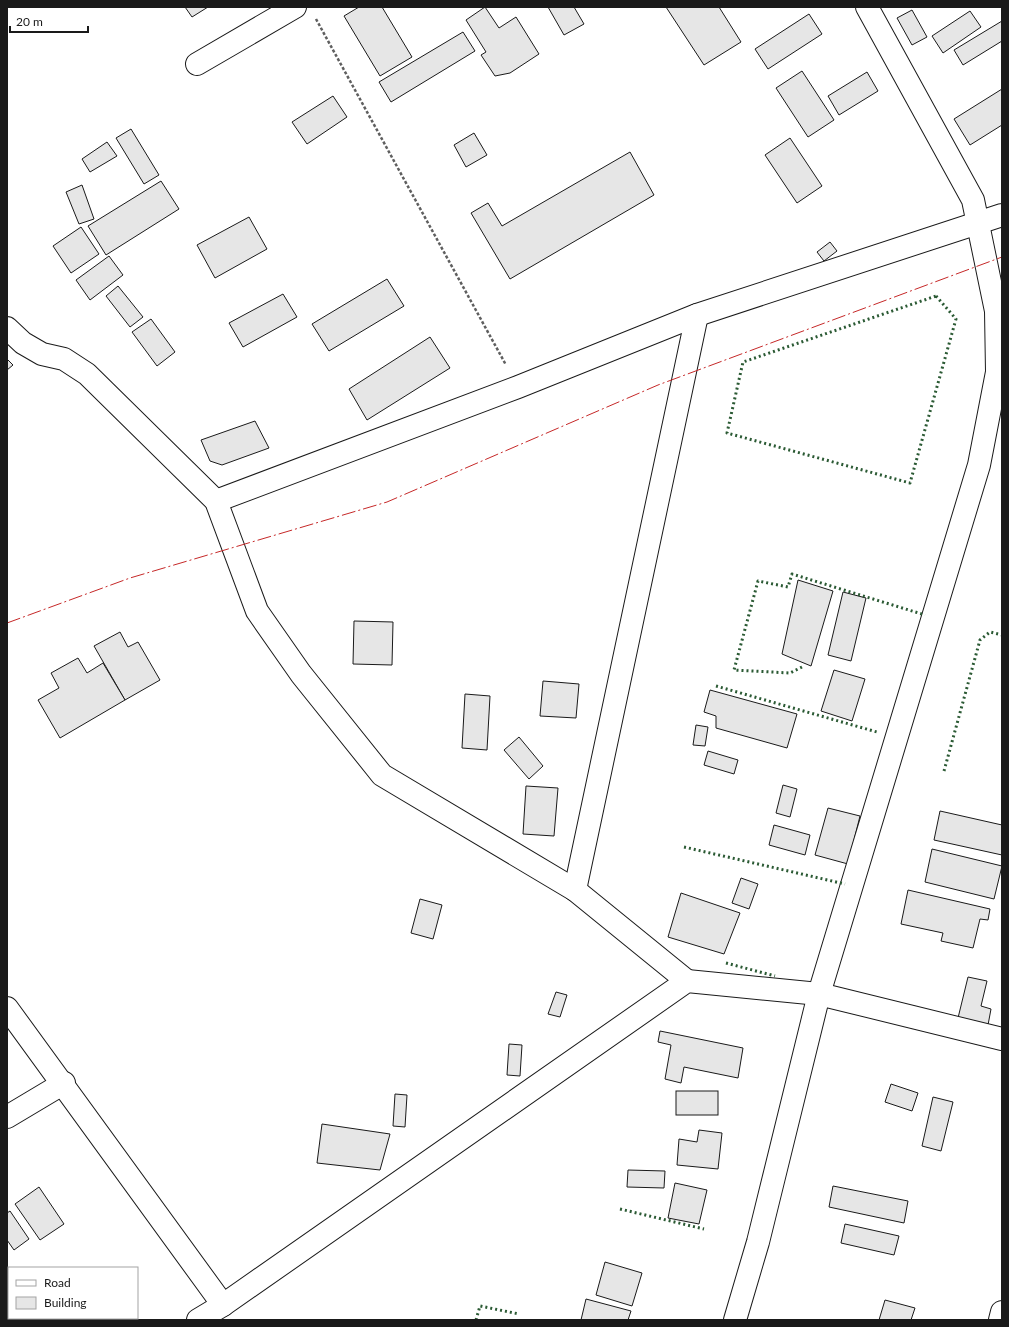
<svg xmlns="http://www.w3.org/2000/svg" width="1009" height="1327" viewBox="0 0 1009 1327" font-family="Lato,sans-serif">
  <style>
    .building { fill: #e6e6e6; stroke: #1a1a1a }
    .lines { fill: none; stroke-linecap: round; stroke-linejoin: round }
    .minor-casing { stroke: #1a1a1a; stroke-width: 24 }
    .path { stroke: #5f5f5f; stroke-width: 2.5; stroke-dasharray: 3 2; stroke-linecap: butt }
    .minor { stroke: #fff; stroke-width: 22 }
    .hedge { stroke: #2b5a34; stroke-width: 3; stroke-dasharray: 2 3; stroke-linecap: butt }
    .power { stroke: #c62828; stroke-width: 1; stroke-dasharray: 14 3 2 3; stroke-linecap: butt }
  </style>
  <rect width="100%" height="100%" fill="#fff"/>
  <!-- building -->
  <g class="building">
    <polygon points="185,7 208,7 192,17"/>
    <polygon points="359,7 382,7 412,57 380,76 344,16"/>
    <polygon points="485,7 499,28 516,17 539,54 510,73 495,76 481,55 486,52 466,20"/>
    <polygon points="548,7 574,7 584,24 564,35"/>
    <polygon points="666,7 719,7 741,42 704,65"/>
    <polygon points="912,10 927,37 912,45 897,18"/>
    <polygon points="970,11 981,27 943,53 932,36"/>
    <polygon points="809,14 822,34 768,69 755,49"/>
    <polygon points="1002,21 1002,41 963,65 954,50"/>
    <polygon points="463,32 475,51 391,102 379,82"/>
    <polygon points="802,71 834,120 808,137 776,88"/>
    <polygon points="867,72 878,91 839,115 828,96"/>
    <polygon points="1002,89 1002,125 970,145 954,119"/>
    <polygon points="333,96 347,117 307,144 292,122"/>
    <polygon points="131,129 159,175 144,184 116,138"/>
    <polygon points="474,133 487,155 466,167 454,145"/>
    <polygon points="790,138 822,186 797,203 765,155"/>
    <polygon points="107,142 117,156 90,172 82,159"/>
    <polygon points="630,152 654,195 510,279 471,213 488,203 502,226"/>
    <polygon points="161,181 179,209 106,255 88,226"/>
    <polygon points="82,185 94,219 79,224 66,192"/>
    <polygon points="249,217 267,249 215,278 197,245"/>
    <polygon points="81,227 99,254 71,273 53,246"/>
    <polygon points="830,242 837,251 824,261 817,252"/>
    <polygon points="109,256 123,275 90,300 76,280"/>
    <polygon points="387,279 404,306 329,351 312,324"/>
    <polygon points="118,286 143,317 130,327 106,296"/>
    <polygon points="283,294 297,317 243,347 229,323"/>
    <polygon points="151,319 175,352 157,366 132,332"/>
    <polygon points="430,337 450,368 367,420 349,389"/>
    <polygon points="7,359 13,365 7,370"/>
    <polygon points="255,421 269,448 222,465 210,461 201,440"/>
    <polygon points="798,580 833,591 811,666 782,654"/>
    <polygon points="843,592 866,598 851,661 828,655"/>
    <polygon points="354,621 393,622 392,665 353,664"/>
    <polygon points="120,632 128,647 138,642 160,680 125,700 94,646"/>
    <polygon points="78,658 87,673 103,663 125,700 60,738 38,700 59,688 51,673"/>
    <polygon points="834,670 865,679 852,721 821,711"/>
    <polygon points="543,681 579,684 576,718 540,716"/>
    <polygon points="710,690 797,714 787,748 716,728 716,716 704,712"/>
    <polygon points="465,694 490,696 487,750 462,748"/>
    <polygon points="696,725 708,727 705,746 693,745"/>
    <polygon points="519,737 543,766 529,779 504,750"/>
    <polygon points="708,751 738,760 734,774 704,765"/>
    <polygon points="783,785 797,789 790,817 776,813"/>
    <polygon points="526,786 558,788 554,836 523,834"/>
    <polygon points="828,808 860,816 848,864 815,855"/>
    <polygon points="940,811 1002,825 1002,855 934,840"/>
    <polygon points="774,825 810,835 805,855 769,845"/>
    <polygon points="932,849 1002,866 994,899 925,882"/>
    <polygon points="741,878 758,884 749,909 732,903"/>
    <polygon points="908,890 990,909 988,920 980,919 973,948 941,941 943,933 901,924"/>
    <polygon points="681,893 740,913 724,954 668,937"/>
    <polygon points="420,899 442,905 433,939 411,933"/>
    <polygon points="968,977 987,981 981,1006 991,1009 988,1025 958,1018"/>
    <polygon points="556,992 567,995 560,1017 548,1014"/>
    <polygon points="660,1031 743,1048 738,1078 684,1067 681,1083 665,1079 671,1045 658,1042"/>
    <polygon points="509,1044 522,1045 520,1076 507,1075"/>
    <polygon points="891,1084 918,1093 912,1111 885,1102"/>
    <rect x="676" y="1091" width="42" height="24"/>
    <polygon points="395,1094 407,1095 405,1127 393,1126"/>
    <polygon points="933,1097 953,1102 941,1151 922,1146"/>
    <polygon points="322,1124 390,1134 380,1170 317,1163"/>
    <polygon points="699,1130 722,1133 718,1169 677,1165 679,1139 697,1142"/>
    <polygon points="628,1170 665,1171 664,1188 627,1187"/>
    <polygon points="675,1183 707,1190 699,1224 668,1218"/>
    <polygon points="833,1186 908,1201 904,1223 829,1207"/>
    <polygon points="39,1187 64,1224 40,1240 15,1204"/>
    <polygon points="10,1211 29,1239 14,1250 7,1240 7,1213"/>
    <polygon points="845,1224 899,1236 894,1255 841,1243"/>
    <polygon points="605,1262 642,1273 632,1306 596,1295"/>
    <polygon points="586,1299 631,1311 628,1320 581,1320"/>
    <polygon points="885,1300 915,1308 911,1320 879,1320"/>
  </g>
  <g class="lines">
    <!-- minor casing -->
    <g class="minor-casing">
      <g id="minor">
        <polyline points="197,64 295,7"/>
        <polyline points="7,328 23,343 42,354 64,359 87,374 216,501 257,611 301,674 382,775 575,890 687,981"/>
        <polyline points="216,501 518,387 697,315 1002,215"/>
        <polyline points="575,890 697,315"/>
        <polyline points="7,1008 223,1305"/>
        <polyline points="7,1117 64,1083"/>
        <polyline points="198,1320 223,1305 687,981 819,994 1002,1039"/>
        <polyline points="735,1320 758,1242 819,994 979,465 997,372 996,311 973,200 867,7"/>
        <polyline points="1000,1320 1002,1312"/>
      </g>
    </g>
    <!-- path -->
    <polyline class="path" points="316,19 506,365"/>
    <!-- minor -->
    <use href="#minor" class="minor"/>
    <!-- hedge -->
    <g class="hedge">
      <polygon points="936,296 956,319 910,483 727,433 743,362"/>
      <polyline points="802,667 790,673 734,670 758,581 788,587 792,574 925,615"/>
      <polyline points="716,686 877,732"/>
      <polyline points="944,771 980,640 990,632 1002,635"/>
      <polyline points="684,847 845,884"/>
      <polyline points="726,963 775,976"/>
      <polyline points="620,1209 704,1229"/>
      <polyline points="476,1320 480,1306 519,1314"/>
    </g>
    <!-- power -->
    <polyline class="power" points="7,623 130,578 387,502 658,385 1002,257"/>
  </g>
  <!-- border -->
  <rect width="1009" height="1327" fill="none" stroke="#1a1a1a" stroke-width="16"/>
  <!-- legend -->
  <rect x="8" y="1267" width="130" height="52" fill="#ffffff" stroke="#a3a3a3"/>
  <rect x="16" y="1280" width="20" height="6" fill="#ffffff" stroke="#a3a3a3"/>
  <text x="44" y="1287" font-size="12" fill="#1a1a1a">Road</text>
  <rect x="16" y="1297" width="20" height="12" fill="#e6e6e6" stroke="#a3a3a3"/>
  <text x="44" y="1307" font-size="12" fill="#1a1a1a">Building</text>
  <!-- scale -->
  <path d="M10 26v6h78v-6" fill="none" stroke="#1a1a1a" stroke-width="2"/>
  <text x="16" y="26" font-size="12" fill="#1a1a1a" stroke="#ffffff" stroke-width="3" paint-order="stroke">20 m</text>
</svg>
